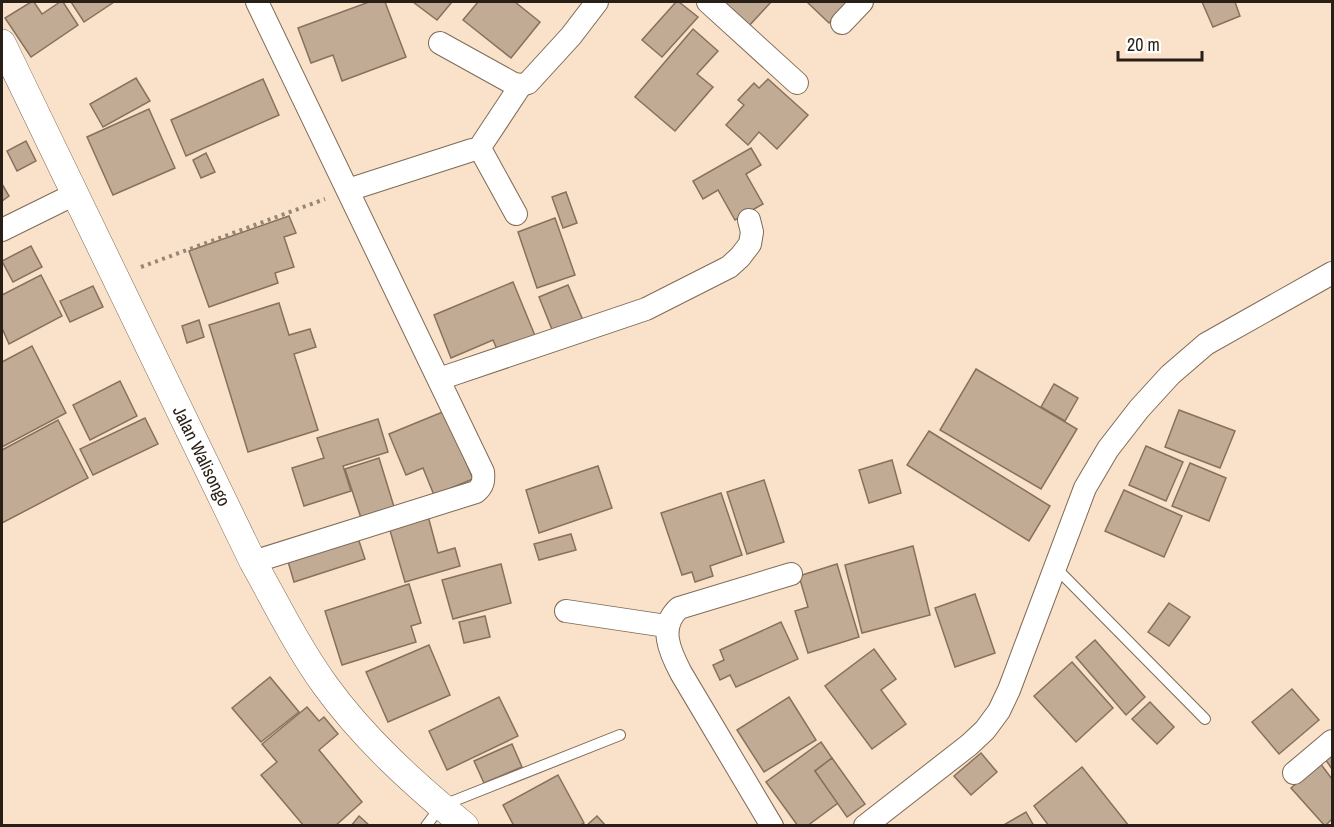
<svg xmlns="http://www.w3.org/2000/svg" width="1334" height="827" viewBox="0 0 1334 827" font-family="'Archivo Narrow',sans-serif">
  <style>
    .building { fill: #c2ab94; stroke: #87715c; stroke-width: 1.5 }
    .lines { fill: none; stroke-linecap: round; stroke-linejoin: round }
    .service-casing { stroke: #7f6a55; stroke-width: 12 }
    .minor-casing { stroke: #7f6a55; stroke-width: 24 }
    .tertiary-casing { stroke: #7f6a55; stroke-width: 28 }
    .path { stroke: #968675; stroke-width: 4; stroke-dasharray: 3 4.5; stroke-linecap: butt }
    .service { stroke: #fff; stroke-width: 10 }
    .minor { stroke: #fff; stroke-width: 22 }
    .tertiary { stroke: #fff; stroke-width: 27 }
    .labels { text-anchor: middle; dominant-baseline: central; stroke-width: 5; stroke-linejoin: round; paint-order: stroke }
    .street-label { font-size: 18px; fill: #281f16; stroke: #fff }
  </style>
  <rect width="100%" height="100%" fill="#fae2ca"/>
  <!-- building -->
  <g class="building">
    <polygon points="31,2 34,2 42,14 60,2 63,2 78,25 31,57 5,18"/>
    <polygon points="71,2 114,2 84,22"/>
    <polygon points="369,2 385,2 406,57 342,81 333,55 311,63 298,28"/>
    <polygon points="413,2 452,2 437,20"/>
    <polygon points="478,2 515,2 540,22 511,58 463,20"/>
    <polygon points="676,2 679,2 698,17 662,57 642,40"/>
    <polygon points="720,2 771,2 748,27"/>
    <polygon points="807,2 849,2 829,23"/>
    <polygon points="1202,2 1235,2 1240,16 1213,27"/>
    <polygon points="693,29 718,51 697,74 713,87 675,131 635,97"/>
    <polygon points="136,78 150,101 103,127 90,104"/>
    <polygon points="263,79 279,115 186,156 171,120"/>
    <polygon points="768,79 808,115 777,149 759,132 748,145 726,125 744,105 738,100 754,83 759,88"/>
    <polygon points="149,109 175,168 113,195 87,137"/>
    <polygon points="26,141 36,161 17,171 7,151"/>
    <polygon points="751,148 761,165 746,174 763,204 735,220 718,190 703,199 693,181"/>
    <polygon points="206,153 215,172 201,178 193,160"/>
    <polygon points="2,184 9,196 2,201"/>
    <polygon points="566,192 577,223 563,228 552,197"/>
    <polygon points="289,216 296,233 284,237 294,267 275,273 278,283 209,307 189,251"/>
    <polygon points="555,218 575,275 537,288 518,232"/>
    <polygon points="31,246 42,267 13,282 2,261"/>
    <polygon points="41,275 62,316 9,344 2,328 2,295"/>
    <polygon points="513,282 536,338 499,354 493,340 451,358 434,315"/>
    <polygon points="568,285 585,325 555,337 539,297"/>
    <polygon points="93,286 103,307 70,322 60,301"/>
    <polygon points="279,303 289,335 310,329 316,347 294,354 318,430 248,452 209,325"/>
    <polygon points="199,320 204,337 187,343 182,326"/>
    <polygon points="32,346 66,413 2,447 2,362"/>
    <polygon points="976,369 1077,429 1041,489 940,430"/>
    <polygon points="120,381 137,416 90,440 73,405"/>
    <polygon points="1054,384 1078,398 1065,421 1041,407"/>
    <polygon points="1179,410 1235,431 1220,468 1165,447"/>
    <polygon points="445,411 473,479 434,495 423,468 406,475 389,434"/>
    <polygon points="145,418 158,444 93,475 80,449"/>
    <polygon points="378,419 388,452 343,466 351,491 304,506 292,468 324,458 317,438"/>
    <polygon points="58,420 88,478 2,523 2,450"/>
    <polygon points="929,431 1050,506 1029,541 907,465"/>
    <polygon points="1146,446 1183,462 1166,501 1129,485"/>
    <polygon points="379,458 395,510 362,521 345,469"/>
    <polygon points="892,460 901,493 869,503 859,470"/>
    <polygon points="1190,463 1226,478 1209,521 1172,506"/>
    <polygon points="598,466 612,508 539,533 526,490"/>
    <polygon points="764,480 784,542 747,554 727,492"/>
    <polygon points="1124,490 1182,516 1164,557 1105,531"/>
    <polygon points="721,493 742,555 710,566 713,576 695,582 692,572 682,575 661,513"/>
    <polygon points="428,516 438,553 455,548 460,566 405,582 389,527"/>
    <polygon points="571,534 576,550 539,560 534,544"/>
    <polygon points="357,535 365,559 294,582 287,558"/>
    <polygon points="913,546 930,615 862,633 845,565"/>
    <polygon points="501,564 511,603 453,619 442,580"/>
    <polygon points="837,564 859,637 808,653 795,611 808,607 799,576"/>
    <polygon points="409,584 421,623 411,626 416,642 342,665 325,611"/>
    <polygon points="975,594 995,653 955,667 935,608"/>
    <polygon points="1169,603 1190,617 1169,646 1148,632"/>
    <polygon points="485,616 490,637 464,643 459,622"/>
    <polygon points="781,622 798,659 736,687 730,675 720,680 713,665 724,660 720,650"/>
    <polygon points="1095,640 1145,697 1126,715 1076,657"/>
    <polygon points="429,645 450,695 388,722 366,672"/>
    <polygon points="874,649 896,679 881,690 906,724 872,749 825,686"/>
    <polygon points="1072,662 1113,708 1076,742 1034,696"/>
    <polygon points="270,677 299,712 261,742 232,708"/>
    <polygon points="1292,689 1319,720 1279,754 1252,722"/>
    <polygon points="499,697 518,736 447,770 429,731"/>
    <polygon points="789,697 816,740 764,772 737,730"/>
    <polygon points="1150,702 1174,727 1157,744 1132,719"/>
    <polygon points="307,707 319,721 324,717 338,734 319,750 362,802 335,826 304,826 261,775 277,762 262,744"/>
    <polygon points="821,742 832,758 815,771 838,803 807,826 798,826 766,782"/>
    <polygon points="512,744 522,767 484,783 474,761"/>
    <polygon points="1332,749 1332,769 1323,756"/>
    <polygon points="981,753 997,772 971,795 954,776"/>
    <polygon points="832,758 865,804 847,817 815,771"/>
    <polygon points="1320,763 1332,779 1332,819 1325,826 1291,788"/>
    <polygon points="1082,767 1129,826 1049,826 1034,806"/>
    <polygon points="558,775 584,823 579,826 514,826 503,805"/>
    <polygon points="1026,812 1034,826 1002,826"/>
    <polygon points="359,816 370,826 351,826"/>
    <polygon points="597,816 606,826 586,826"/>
  </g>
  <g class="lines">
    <!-- service casing -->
    <g class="service-casing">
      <g id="service">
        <polyline points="1056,568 1205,719"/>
        <polyline points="426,826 441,806 620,735"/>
      </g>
    </g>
    <!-- minor casing -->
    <g class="minor-casing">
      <g id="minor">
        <polyline points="708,2 797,83"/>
        <polyline points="842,23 862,2"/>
        <polyline points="440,43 514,84 521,85 528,83 571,36 597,2"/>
        <polyline points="478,150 521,85"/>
        <polyline points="348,190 472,150 478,150 483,154 516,214"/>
        <polyline points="2,230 75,194"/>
        <polyline points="439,379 646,309 729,267 740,257 750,244 752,232 749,220"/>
        <path d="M253 562 476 492C483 486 484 481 483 472L257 2"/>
        <polyline points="566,611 666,626"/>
        <polyline points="1294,773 1332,741"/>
        <path d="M772 826 681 673C670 652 658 627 679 608L791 574"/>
        <polyline points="865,826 969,745 985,730 999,711 1009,690 1085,488 1108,449 1139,409 1170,375 1206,344 1332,273"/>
      </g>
    </g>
    <!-- tertiary casing -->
    <g class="tertiary-casing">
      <path id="tertiary" d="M2 43 253 562C276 603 297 646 325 685 363 738 414 784 465 826"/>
    </g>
    <!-- path -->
    <polyline class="path" points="141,267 325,199"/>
    <!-- service -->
    <use href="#service" class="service"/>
    <!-- minor -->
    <use href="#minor" class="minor"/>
    <!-- tertiary -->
    <use href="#tertiary" class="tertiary"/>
  </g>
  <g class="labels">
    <!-- street labels -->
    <g class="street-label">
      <text transform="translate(202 456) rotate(64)">Jalan Walisongo</text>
    </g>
  </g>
  <!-- border -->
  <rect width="1334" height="827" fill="none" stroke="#281f16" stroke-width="6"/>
  <!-- scale -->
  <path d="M1118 51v9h84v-9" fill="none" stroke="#281f16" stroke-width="3"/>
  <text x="1127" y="51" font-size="18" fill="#281f16" stroke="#ffffff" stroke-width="4.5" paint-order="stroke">20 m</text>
</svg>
